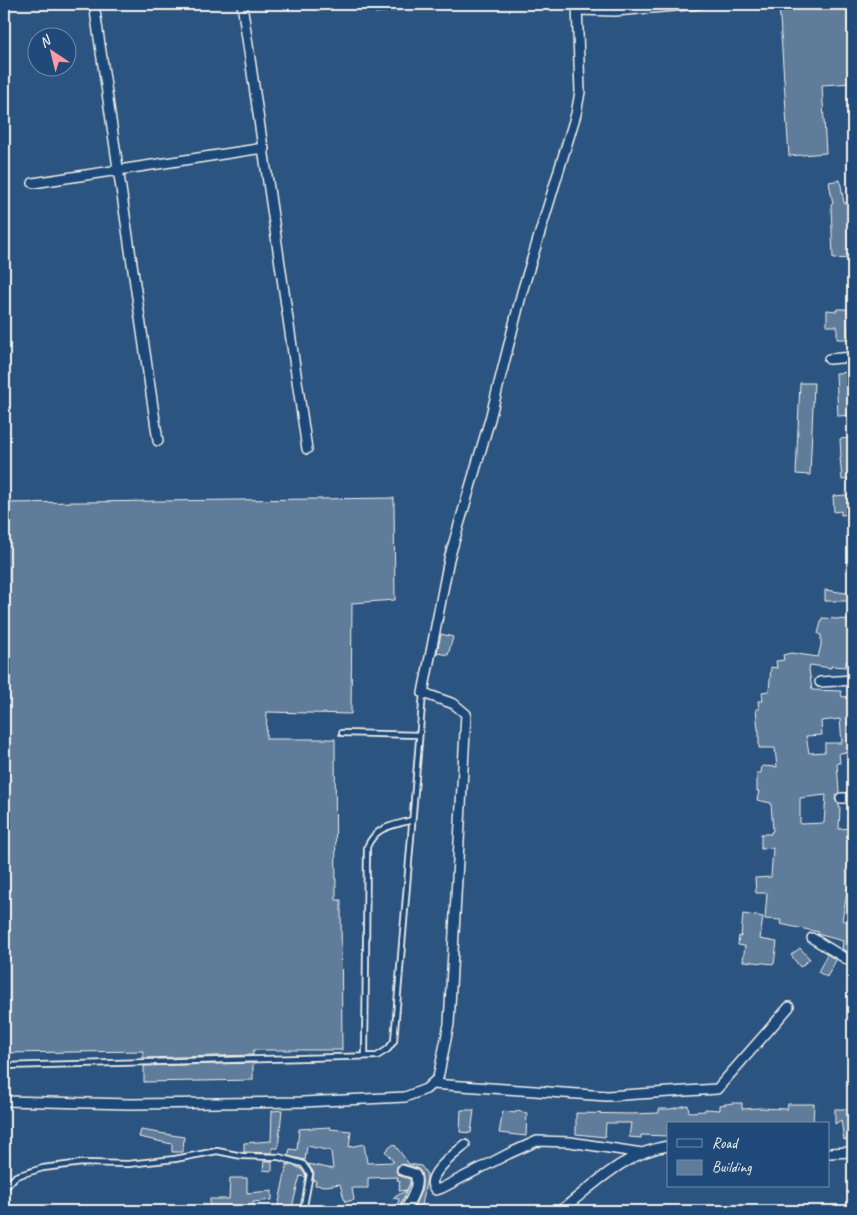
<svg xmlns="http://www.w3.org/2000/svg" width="857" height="1215" viewBox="0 0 857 1215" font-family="Caveat,sans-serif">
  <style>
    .building { fill: #5e7b9a; stroke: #f4f1e8; fill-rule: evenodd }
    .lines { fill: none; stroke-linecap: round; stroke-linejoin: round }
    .service-casing { stroke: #f4f1e8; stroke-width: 8 }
    .minor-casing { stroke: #f4f1e8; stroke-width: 12 }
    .service { stroke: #1f4a7a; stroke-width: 4.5 }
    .minor { stroke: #1f4a7a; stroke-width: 9 }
  </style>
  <rect width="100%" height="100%" fill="#2c5481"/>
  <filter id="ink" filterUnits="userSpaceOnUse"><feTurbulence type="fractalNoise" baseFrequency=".02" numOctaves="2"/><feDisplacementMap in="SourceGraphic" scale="10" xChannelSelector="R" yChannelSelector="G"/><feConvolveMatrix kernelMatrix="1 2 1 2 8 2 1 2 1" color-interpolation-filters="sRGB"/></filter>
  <g filter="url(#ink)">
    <!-- building -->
    <g class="building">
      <polygon points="374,4 401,4 401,10 375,13"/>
      <polygon points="779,4 853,4 853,83 822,85 826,153 789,156"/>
      <polygon points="840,180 844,203 849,203 852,258 833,259 831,204 833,204 829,182"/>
      <polygon points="837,309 847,309 848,339 837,339 837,326 827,326 827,310 837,311"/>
      <polygon points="853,372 853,415 838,416 836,373"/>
      <polygon points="800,383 814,383 810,475 796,474"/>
      <polygon points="850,438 853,440 853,479 842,480 840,457 841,457 840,439"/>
      <polygon points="847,495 847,496 850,496 850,514 841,515 841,511 834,512 833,496"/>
      <polygon points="394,498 395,600 352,603 351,714 267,712 266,739 335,739 336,900 341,900 342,1050 253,1050 253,1055 143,1058 143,1051 4,1053 4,503"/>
      <polygon points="825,590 853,594 853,601 825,601"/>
      <path d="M822 618 853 620V661H846V667L831 666V668L810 665 809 669 812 690 841 691 842 697 853 696V752L839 753 840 763H837L839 792 835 798 836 802 839 804V807H840L839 829 851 828 853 874 851 888H848L842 920 853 924V955L842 949 843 941 817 934 819 932 780 924 781 920 765 919 767 893H756L755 878 771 877 773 848 761 849V834H771V832L773 831 771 803 757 800 759 791H757V773H761L762 766 777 767 775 748H759V730H758L756 709H759L758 701H763L762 692 769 691 771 667 777 668 776 661 784 660 783 655 791 653 818 657 821 645V635L818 634ZM840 719 842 743H825V752L809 753 806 736 822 735 821 721ZM826 795 824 823 800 824V798Z"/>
      <polygon points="441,634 453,637 448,655 437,653"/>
      <polygon points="743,914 763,917 760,939 777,942 774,964 743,961 745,946 738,945 739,936 741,937"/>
      <polygon points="800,948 810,959 800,967 791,955"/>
      <polygon points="827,954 836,960 827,977 818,972"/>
      <polygon points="253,1063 253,1080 144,1082 144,1066"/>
      <polygon points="733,1103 742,1103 742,1109 758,1108 787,1109 788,1104 814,1104 813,1124 740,1124 739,1121 729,1124 708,1124 708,1122 668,1124 668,1136 641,1135 641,1138 629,1137 631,1123 606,1123 605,1137 576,1134 576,1113 631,1114 659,1113 659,1109 670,1109 688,1105 689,1112 705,1111 705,1109 720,1110 720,1105"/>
      <polygon points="835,1109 853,1109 853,1139 844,1140 841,1120 835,1124"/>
      <polygon points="282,1110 278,1148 272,1148 272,1153 244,1152 244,1143 271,1141 272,1111"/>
      <polygon points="461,1110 474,1110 471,1133 460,1132"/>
      <polygon points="503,1111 515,1113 516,1111 527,1113 526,1136 499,1133"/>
      <polygon points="330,1127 330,1129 351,1131 349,1147 364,1144 367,1163 394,1162 385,1151 394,1144 409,1164 421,1166 427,1174 427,1178 421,1211 412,1211 422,1189 422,1179 421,1172 417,1168 404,1164 397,1166 396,1172 400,1176 410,1179 410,1183 399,1208 397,1208 399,1199 393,1198 407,1190 399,1191 400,1186 399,1186 400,1181 397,1180 398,1177 368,1178 368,1188 352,1188 354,1200 345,1202 340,1184 326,1186 315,1185 316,1181 313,1180 314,1173 308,1164 333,1169 331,1151 307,1146 305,1160 288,1156 290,1149 297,1150 299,1129"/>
      <polygon points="141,1130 184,1137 183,1152 172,1152 172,1144 139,1137"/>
      <polygon points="264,1161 272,1161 272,1171 263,1170"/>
      <polygon points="287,1164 300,1168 306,1175 305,1177 300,1176 292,1207 278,1207"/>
      <polygon points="230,1178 247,1178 247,1193 272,1191 272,1200 253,1202 254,1211 210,1211 210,1199 229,1199"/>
    </g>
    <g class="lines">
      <!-- service casing -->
      <g class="service-casing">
        <g id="service">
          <polyline points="342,733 419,735"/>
          <path d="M365 1056 367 847C376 826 392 826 412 820"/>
          <polyline points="4,1066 377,1056 388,1049 394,1041 423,693"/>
          <polyline points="4,1192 6,1187 16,1176 43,1168 82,1163 128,1164 175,1159 217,1151 242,1156 279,1157 303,1164 310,1174 303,1211"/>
        </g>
      </g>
      <!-- minor casing -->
      <g class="minor-casing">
        <g id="minor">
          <polyline points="94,4 158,441"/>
          <polyline points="242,4 307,449"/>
          <polyline points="578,10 615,11 699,4"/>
          <polyline points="33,183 264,148"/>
          <polyline points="829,359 853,357"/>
          <polyline points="820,682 853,680"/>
          <polyline points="841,798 853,798"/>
          <polyline points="812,938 853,963"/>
          <polyline points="432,1084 607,1096 717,1089 789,1007"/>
          <polyline points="4,1101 130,1104 303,1102 405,1097 426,1089 438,1078 449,1024 466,714 454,704 423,693 449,559 490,419 522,292 576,114 580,92 577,4"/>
          <path d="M465 1145C457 1152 421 1178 436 1190L442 1188 508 1154 537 1141 570 1142 642 1153"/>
          <polyline points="828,1153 853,1152"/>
          <path d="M402 1170 415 1174C420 1186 410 1200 405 1211"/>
          <path d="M560 1211C593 1186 625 1152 668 1146"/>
        </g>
      </g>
      <!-- service -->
      <use href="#service" class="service"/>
      <!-- minor -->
      <use href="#minor" class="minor"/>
    </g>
  </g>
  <!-- margin -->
  <rect width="857" height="1215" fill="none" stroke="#1f4a7a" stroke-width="20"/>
  <rect x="10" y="10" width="837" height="1195" fill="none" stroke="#f4f1e8" stroke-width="2" filter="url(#ink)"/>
  <!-- legend -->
  <rect x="667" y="1122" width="162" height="65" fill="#1f4a7a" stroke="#748da6"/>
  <rect x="677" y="1139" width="25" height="8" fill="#1f4a7a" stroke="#748da6"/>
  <text x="712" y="1148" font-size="15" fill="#f4f1e8">Road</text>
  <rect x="677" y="1160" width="25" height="15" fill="#5e7b9a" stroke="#748da6"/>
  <text x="712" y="1172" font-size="15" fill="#f4f1e8">Building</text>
  <!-- north arrow -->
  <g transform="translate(52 52) rotate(325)"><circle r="24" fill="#1f4a7a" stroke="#748da6"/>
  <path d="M0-4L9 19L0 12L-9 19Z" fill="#ff9aa2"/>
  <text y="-8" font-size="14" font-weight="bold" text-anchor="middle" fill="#f4f1e8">N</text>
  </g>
</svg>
